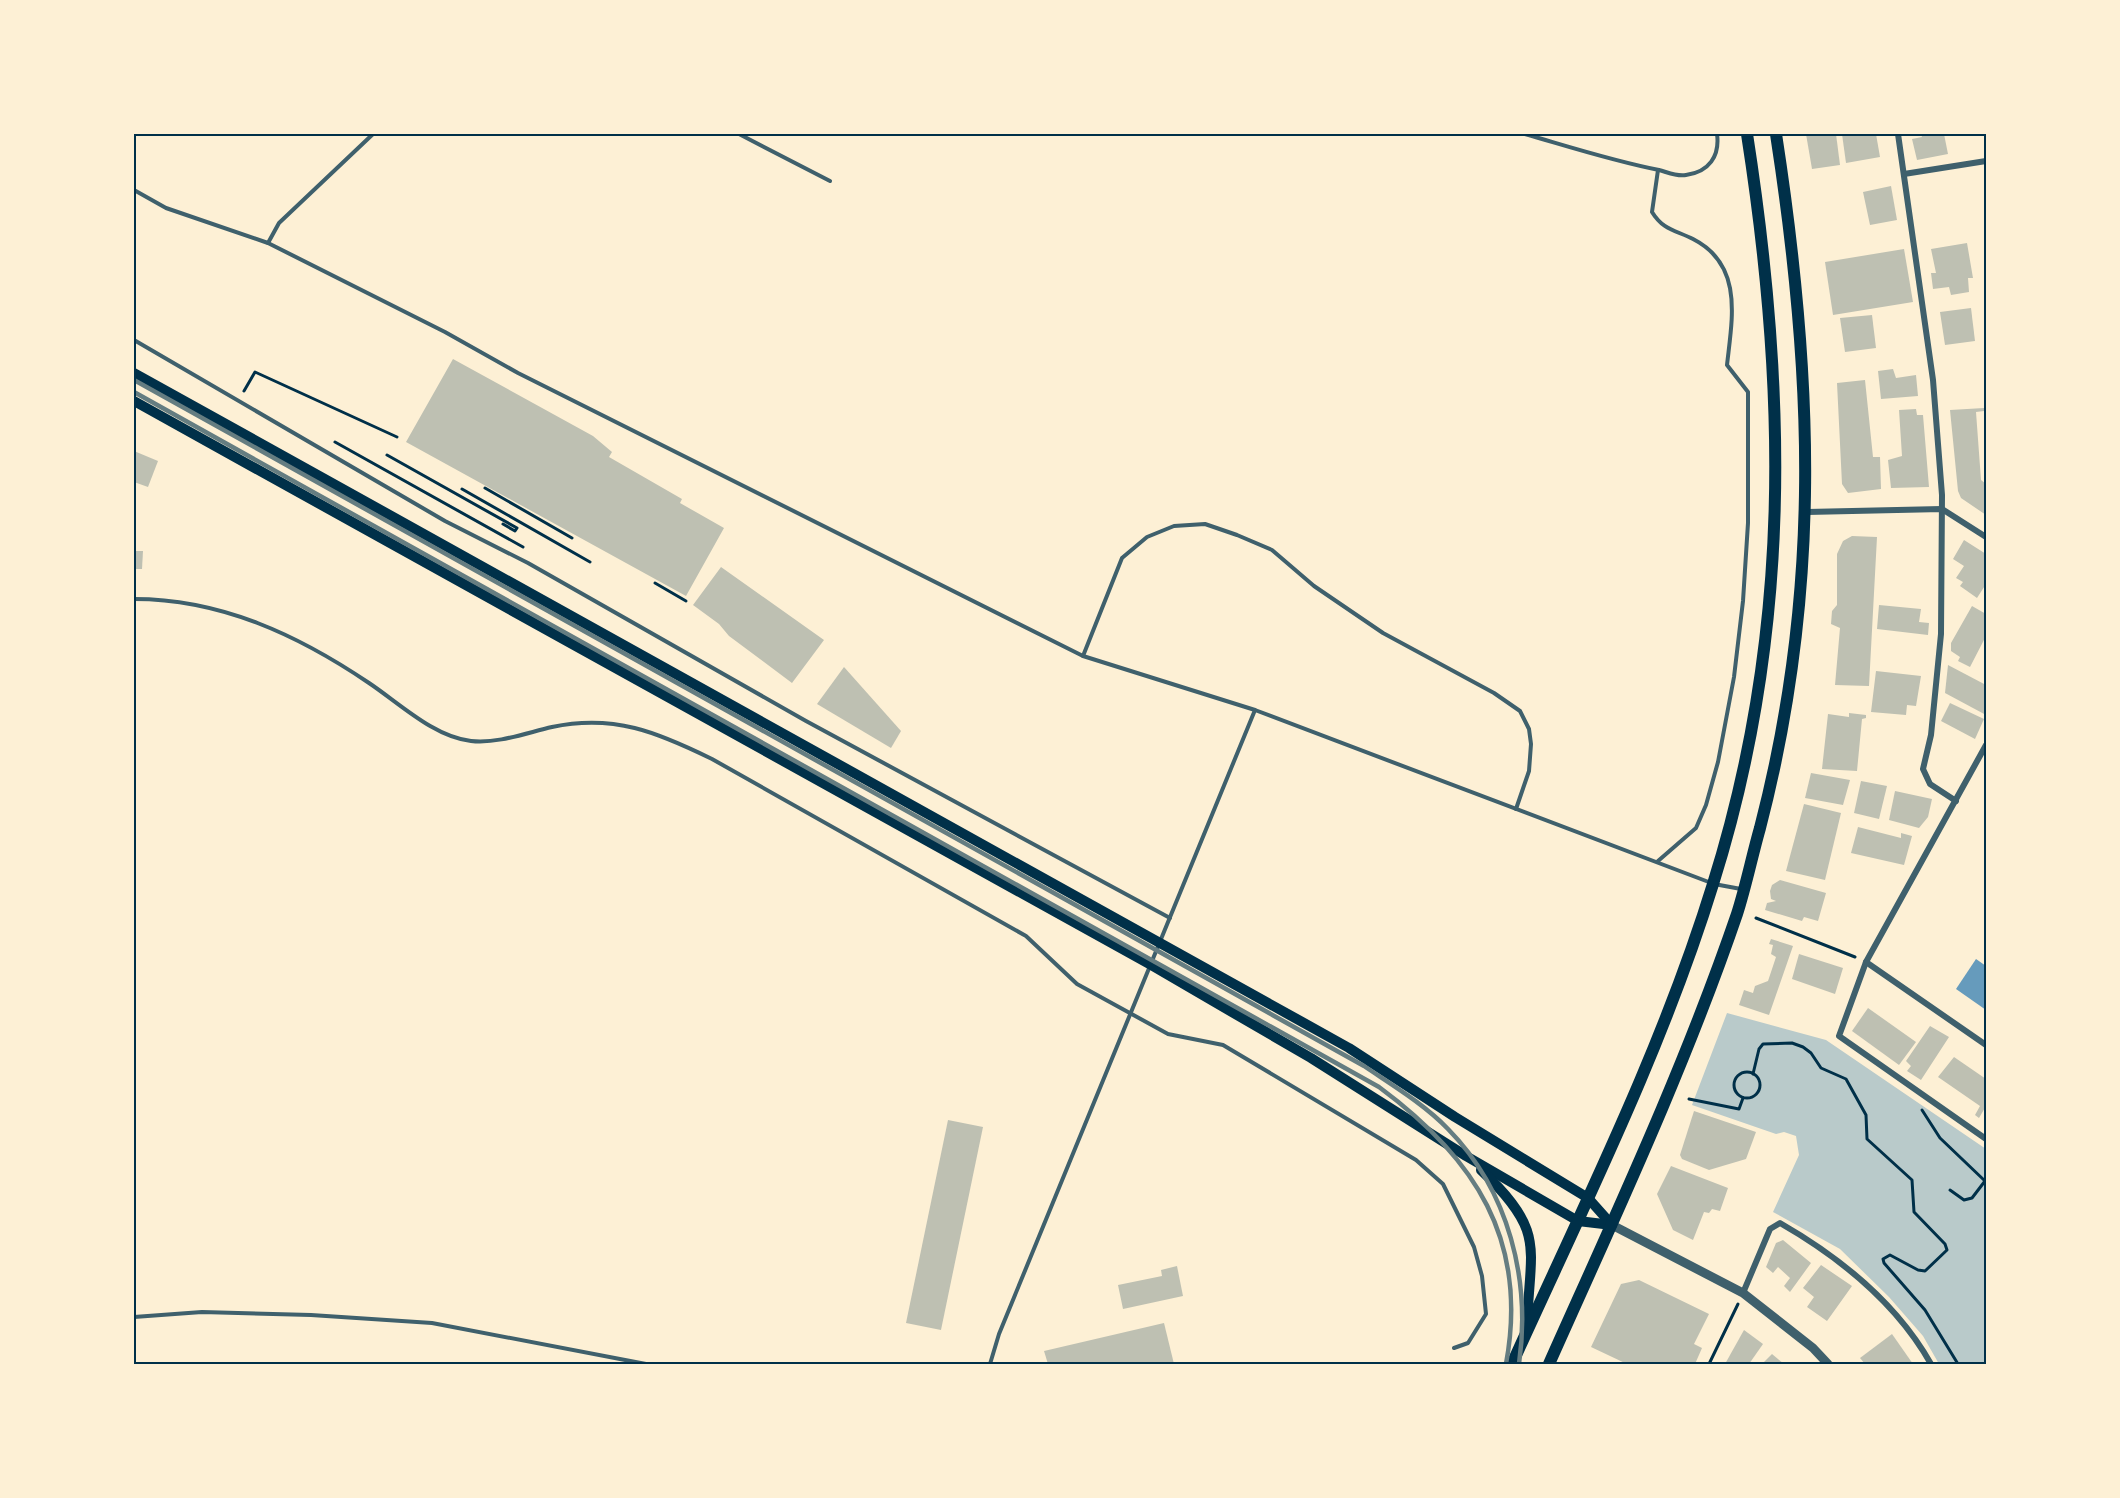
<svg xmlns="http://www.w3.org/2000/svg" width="2120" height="1498" viewBox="0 0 2120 1498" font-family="Figtree,sans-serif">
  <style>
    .green { fill: #b9caca }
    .water { fill: #669bbc }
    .building { fill: #bec0b2 }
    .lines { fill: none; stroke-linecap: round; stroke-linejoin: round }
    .path { stroke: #003049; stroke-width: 3 }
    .service { stroke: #3f606c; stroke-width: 4 }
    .minor { stroke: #3f606c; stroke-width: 6 }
    .tertiary { stroke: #3f606c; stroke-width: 9 }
    .secondary { stroke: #003049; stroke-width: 10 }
    .trunk { stroke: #003049; stroke-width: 12 }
    .rail { stroke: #657d81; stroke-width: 4.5 }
    .neatline { fill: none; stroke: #003049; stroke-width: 2 }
  </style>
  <rect width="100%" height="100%" fill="#fdf0d5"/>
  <!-- green -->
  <polygon class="green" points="1727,1013 1826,1040 1986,1149 1986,1364 1939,1364 1923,1336 1889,1297 1840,1249 1773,1212 1799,1155 1796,1136 1784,1132 1776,1134 1692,1105"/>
  <!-- water -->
  <polygon class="water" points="1976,959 1986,966 1986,1010 1956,989"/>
  <!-- building -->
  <g class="building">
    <polygon points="1806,134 1836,134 1840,165 1812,169"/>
    <polygon points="1842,134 1876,134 1880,157 1846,163"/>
    <polygon points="1921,134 1944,134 1948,154 1917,160 1912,139 1922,137"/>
    <polygon points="1891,186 1897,220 1870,225 1863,192"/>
    <polygon points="1967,243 1973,278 1968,278 1969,292 1951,295 1949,287 1933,289 1931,273 1936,273 1931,249"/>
    <polygon points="1904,249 1913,302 1833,315 1825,262"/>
    <polygon points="1971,308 1975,341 1945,345 1940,312"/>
    <polygon points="1872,315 1876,348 1845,352 1840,318"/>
    <polygon points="453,359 593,436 612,452 609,457 682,499 680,503 724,528 686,596 406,442"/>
    <polygon points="1893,369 1896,378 1916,375 1918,396 1881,399 1878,371"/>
    <polygon points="1865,380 1873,457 1880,457 1881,489 1848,493 1842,484 1837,383"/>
    <polygon points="1984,408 1984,411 1976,412 1981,480 1986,484 1986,515 1961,498 1958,491 1950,410"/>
    <polygon points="1916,409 1917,415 1923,415 1929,487 1891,488 1888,460 1902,456 1899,410"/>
    <polygon points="134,451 158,461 148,487 134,482"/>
    <polygon points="1852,536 1877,537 1869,686 1835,685 1840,628 1831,624 1832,611 1837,605 1837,554 1843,541"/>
    <polygon points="1964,540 1986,554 1986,584 1977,598 1960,586 1963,582 1956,578 1964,566 1953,559"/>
    <polygon points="134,551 143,551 142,569 134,569"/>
    <polygon points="721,567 824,640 792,683 729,636 719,624 693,605"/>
    <polygon points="1879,605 1921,609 1919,622 1929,623 1928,635 1877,629"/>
    <polygon points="1972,606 1986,614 1986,636 1970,667 1958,661 1960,657 1951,651 1951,643"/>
    <polygon points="1948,665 1986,685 1986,715 1945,693"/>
    <polygon points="844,667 901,731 891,748 817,704"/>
    <polygon points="1876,671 1921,676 1916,706 1907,705 1906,715 1871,712"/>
    <polygon points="1950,703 1984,719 1975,739 1941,721"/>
    <polygon points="1849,713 1866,715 1866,718 1862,719 1857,771 1822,769 1828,714 1849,717"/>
    <polygon points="1811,773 1850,780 1843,805 1805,798"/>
    <polygon points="1861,781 1887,786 1879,819 1854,813"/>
    <polygon points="1895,791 1932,799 1928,817 1919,828 1889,820"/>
    <polygon points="1804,804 1841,813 1825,880 1786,871"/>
    <polygon points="1858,827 1901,838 1901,833 1912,836 1904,865 1851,853"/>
    <polygon points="1780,880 1826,893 1818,921 1804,917 1802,921 1765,910 1767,903 1776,901 1771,899 1770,891 1772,885"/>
    <polygon points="1771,939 1793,946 1769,1015 1739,1005 1744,990 1753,993 1755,986 1768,981 1776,957 1771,954 1773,945 1769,944"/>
    <polygon points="1799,954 1843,968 1835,994 1792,979"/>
    <polygon points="1868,1008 1916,1042 1899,1065 1852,1031"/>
    <polygon points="1930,1026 1949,1037 1921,1080 1907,1071 1911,1066 1906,1061"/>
    <polygon points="1954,1057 1986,1079 1986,1106 1979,1118 1975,1115 1980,1106 1938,1077"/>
    <polygon points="1694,1111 1756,1132 1746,1159 1709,1170 1682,1159 1680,1155"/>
    <polygon points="948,1120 983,1127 941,1330 906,1323"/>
    <polygon points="1671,1166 1728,1188 1720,1211 1712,1209 1709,1213 1704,1212 1693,1240 1673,1230 1657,1194"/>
    <polygon points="1783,1240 1811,1263 1790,1292 1784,1286 1790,1278 1778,1267 1773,1273 1766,1267 1776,1243"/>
    <polygon points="1821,1265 1852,1286 1827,1321 1807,1307 1814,1297 1803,1288"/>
    <polygon points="1177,1266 1183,1296 1123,1309 1118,1285 1162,1276 1161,1270"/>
    <polygon points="1639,1280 1709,1314 1694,1344 1702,1348 1695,1364 1627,1364 1591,1347 1621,1284"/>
    <polygon points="1164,1323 1174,1364 1048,1364 1044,1351"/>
    <polygon points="1744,1330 1763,1344 1749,1364 1725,1364"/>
    <polygon points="1892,1334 1913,1364 1865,1364 1860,1358"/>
    <polygon points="1772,1354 1784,1364 1762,1364"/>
  </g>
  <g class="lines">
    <!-- path -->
    <g class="path">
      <polyline points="244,391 255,372 397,437"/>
      <polyline points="335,442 523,547"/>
      <polyline points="387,455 517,528 515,531 503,524"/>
      <polyline points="485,488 572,538"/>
      <polyline points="462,489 590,562"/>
      <polyline points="655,583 686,601"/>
      <polyline points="1756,918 1855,957"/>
      <circle cx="1747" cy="1085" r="13"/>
      <polyline points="1753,1074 1759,1049 1763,1044 1792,1043 1803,1047 1811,1053 1821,1068 1846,1079 1866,1115 1867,1139 1912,1180 1914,1212 1945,1244 1947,1250 1925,1271 1918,1270 1890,1255 1883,1259 1884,1263 1925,1310 1958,1364"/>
      <polyline points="1689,1099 1739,1109 1743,1098"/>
      <polyline points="1922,1110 1940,1138 1985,1181"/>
      <polyline points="1950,1190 1964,1200 1972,1198 1985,1181"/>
      <polyline points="1709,1364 1738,1304"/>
    </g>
    <!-- service -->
    <g class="service">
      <polyline points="739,134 830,181"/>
      <path d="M1525 134C1570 147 1613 161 1659 170 1667 172 1677 177 1686 175 1709 172 1720 156 1717 134"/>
      <polyline points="134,190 166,208 268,243 445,332 518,373 1083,656 1255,710 1714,884 1741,889"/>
      <polyline points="268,243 279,223 373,134"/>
      <polyline points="134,340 445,521 528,563 806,721 1170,918"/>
      <path d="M134 599C221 599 298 635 369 683 399 703 434 737 471 741 497 744 526 733 552 727 614 714 657 732 712 759L1026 936 1077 984 1168 1034 1223 1045 1416 1160 1443 1184 1474 1247 1482 1276 1486 1314 1468 1343 1454 1348"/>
      <polyline points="1083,656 1122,558 1147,537 1174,526 1205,524 1237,535 1272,550 1314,586 1383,633 1494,693 1520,711 1529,729 1531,744 1529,771 1516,809"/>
      <path d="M1658 861 1696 828 1706 805 1718 762 1734 677 1743 601 1748 523V392L1727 365C1732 319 1744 265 1693 239 1675 230 1663 230 1652 212L1658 170"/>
      <polyline points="134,1317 202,1312 311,1315 432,1323 646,1364"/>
      <polyline points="990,1364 999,1334 1255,710"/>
    </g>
    <!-- minor -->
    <g class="minor">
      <polyline points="1898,134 1933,380 1942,495 1941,634 1931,735 1923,769 1930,784 1956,801"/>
      <polyline points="1904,174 1986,161"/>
      <polyline points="1807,512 1942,509 1986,537"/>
      <polyline points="1986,745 1866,962 1839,1036 1986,1139"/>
      <polyline points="1866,962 1986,1045"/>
      <path d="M1743 1293 1770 1229 1780 1223C1841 1258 1896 1302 1931 1364"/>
    </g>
    <!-- tertiary -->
    <polyline class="tertiary" points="1612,1225 1743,1293 1813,1348 1828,1364"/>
    <!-- secondary -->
    <g class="secondary">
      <polyline points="134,373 1349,1048 1455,1117 1588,1198 1612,1225"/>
      <polyline points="134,401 1151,965 1311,1058 1466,1156 1578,1221 1612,1225"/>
      <path d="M1481 1170C1548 1233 1529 1248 1527 1329"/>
    </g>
    <!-- trunk -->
    <g class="trunk">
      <path d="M1512 1364C1583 1207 1662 1050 1713 884 1792 633 1787 391 1747 134"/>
      <path d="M1549 1364C1615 1216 1684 1069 1737 914 1746 886 1752 856 1760 828 1822 590 1813 374 1776 134"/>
    </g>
    <!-- rail -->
    <g class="rail">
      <path d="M134 380 1364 1066C1392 1085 1424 1104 1448 1129 1509 1191 1531 1280 1519 1364"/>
      <path d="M134 392 1379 1087C1475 1158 1529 1240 1506 1364"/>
    </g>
  </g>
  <!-- border -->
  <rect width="2120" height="1498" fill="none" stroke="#fdf0d5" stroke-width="270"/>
  <rect x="135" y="135" width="1850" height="1228" class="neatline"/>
</svg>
